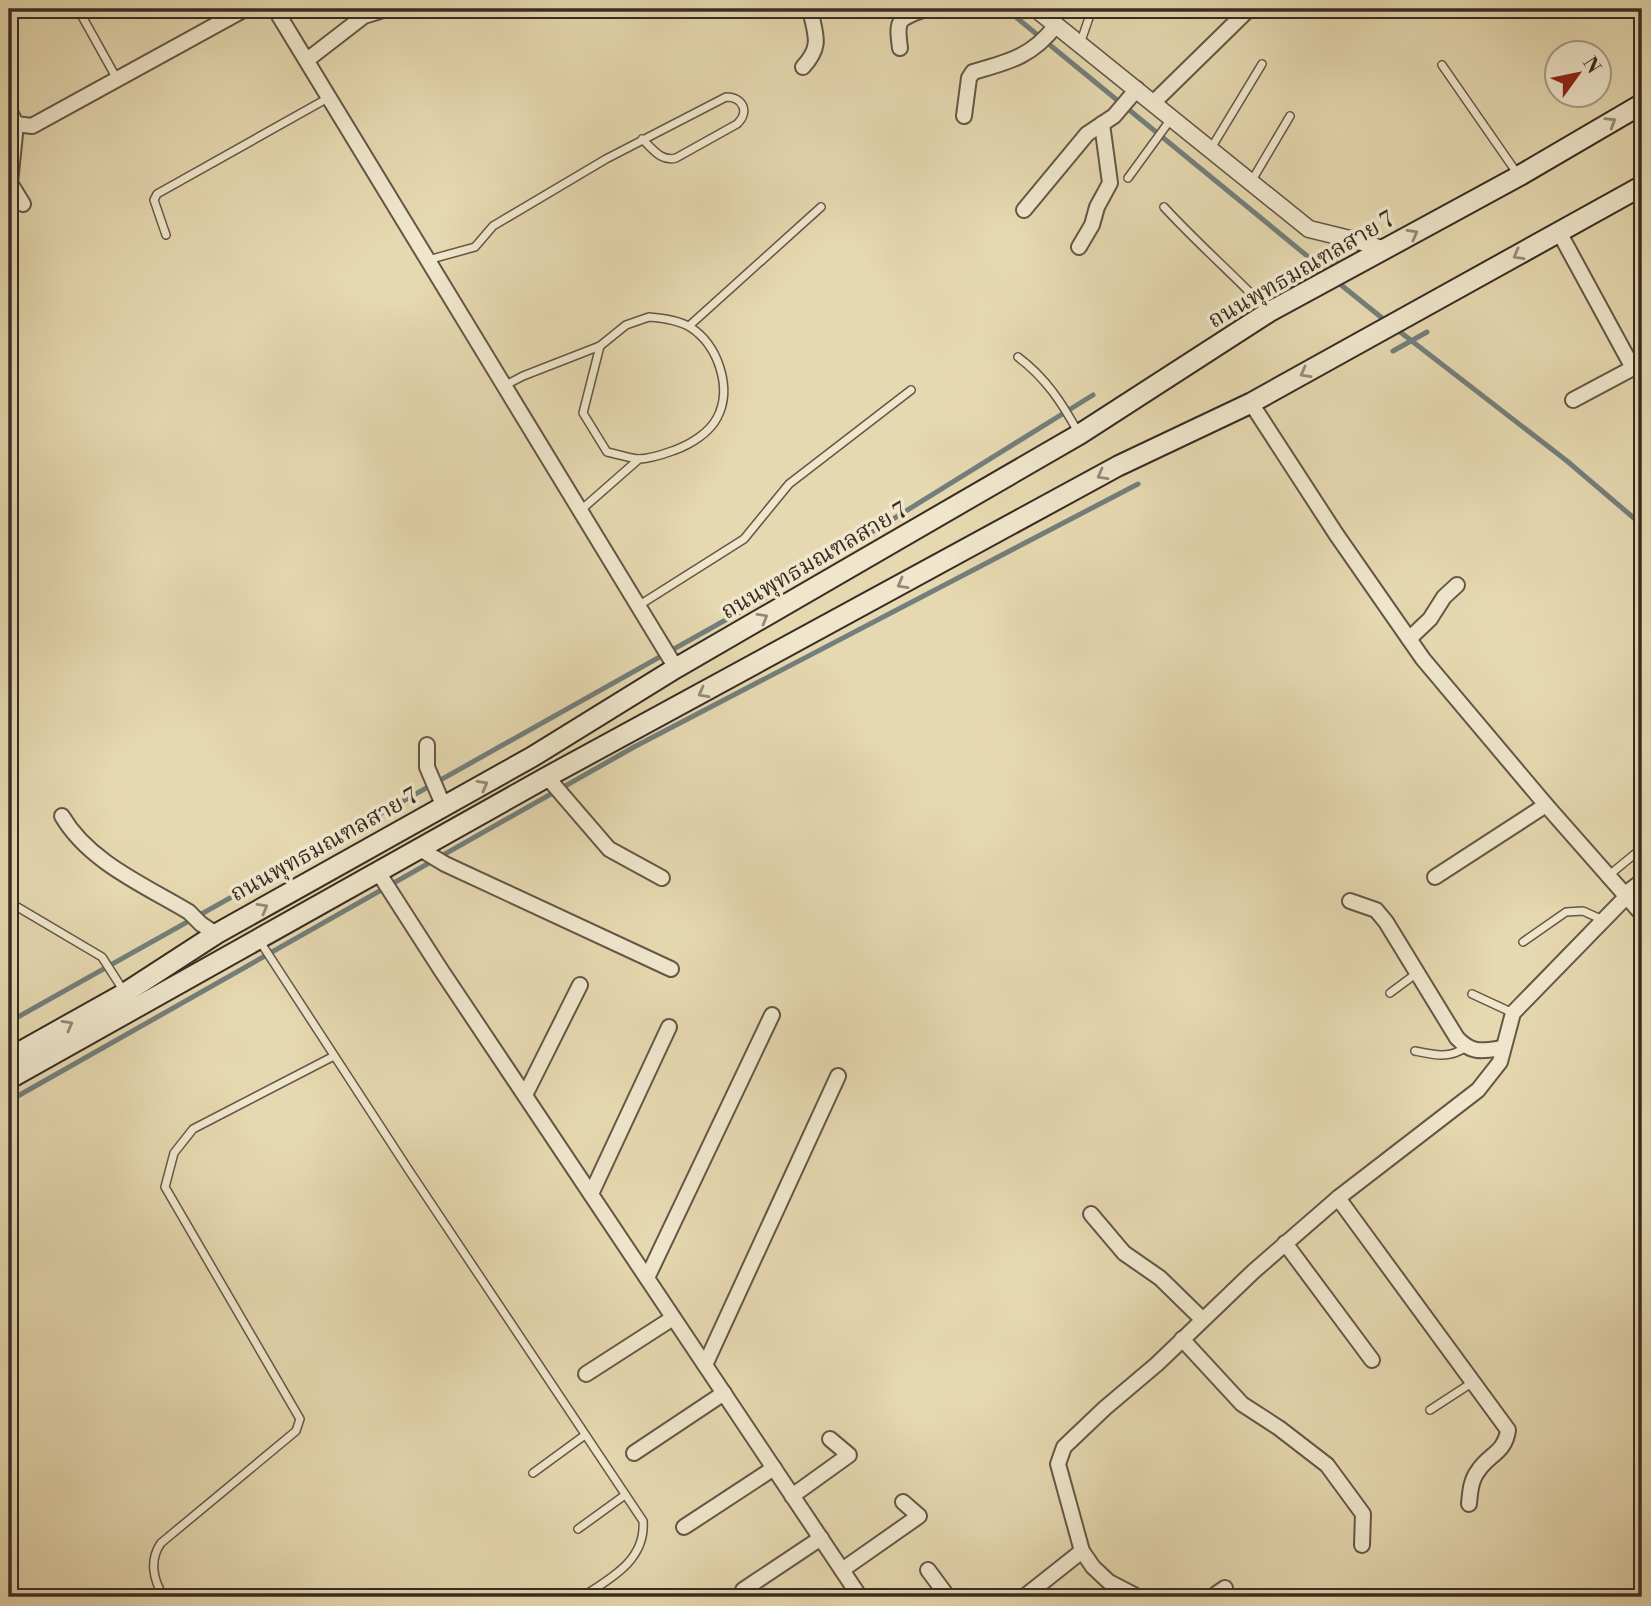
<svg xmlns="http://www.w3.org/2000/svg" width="1651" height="1606" viewBox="0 0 1651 1606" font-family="'Libre Bodoni','Noto Serif Thai',serif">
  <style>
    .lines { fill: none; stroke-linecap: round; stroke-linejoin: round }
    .stream { stroke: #737f7c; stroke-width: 5 }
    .canal { stroke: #9bb7b7; stroke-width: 18 }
    .service-casing { stroke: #645746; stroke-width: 10 }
    .minor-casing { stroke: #645746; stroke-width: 18 }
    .tertiary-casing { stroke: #645746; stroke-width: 19 }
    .secondary-casing { stroke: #382c23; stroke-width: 23 }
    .service { stroke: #efe6cc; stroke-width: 7 }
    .minor { stroke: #efe6cc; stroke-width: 14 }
    .tertiary { stroke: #efe6cc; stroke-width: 16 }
    .secondary { stroke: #efe6cc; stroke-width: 19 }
    .oneway { stroke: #948978 }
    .labels { text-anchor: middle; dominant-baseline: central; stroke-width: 7; stroke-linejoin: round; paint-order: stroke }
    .street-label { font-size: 23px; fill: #382c23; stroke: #efe6cc }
  </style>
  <rect width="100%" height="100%" fill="#e6d8b0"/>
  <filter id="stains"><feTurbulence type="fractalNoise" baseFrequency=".00286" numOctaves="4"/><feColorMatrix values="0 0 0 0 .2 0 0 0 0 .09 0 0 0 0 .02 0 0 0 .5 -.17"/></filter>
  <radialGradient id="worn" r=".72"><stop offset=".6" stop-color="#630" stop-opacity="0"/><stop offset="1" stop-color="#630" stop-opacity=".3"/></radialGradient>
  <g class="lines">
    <!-- stream -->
    <g class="stream">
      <polyline points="1006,9 1328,273"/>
      <polyline points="1300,276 1318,266"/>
      <polyline points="1335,280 1387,322"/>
      <polyline points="1395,328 1567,461 1642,525"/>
      <polyline points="1393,351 1427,332"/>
      <polyline points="9,1022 772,594 1093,395"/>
      <polyline points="9,1101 634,747 1138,484"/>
    </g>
    <!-- canal -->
    <polyline class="canal" points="1318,266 1334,258"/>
    <!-- service casing -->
    <g class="service-casing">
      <g id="service">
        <polyline points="78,9 117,79"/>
        <polyline points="20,13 26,9"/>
        <polyline points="1080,44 1092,9"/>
        <polyline points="1442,65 1519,176"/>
        <polyline points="1210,150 1262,64"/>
        <polyline points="1128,178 1171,119"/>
        <polyline points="1251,182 1290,116"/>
        <path d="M1164 207C1198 244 1235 276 1269 312"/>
        <polyline points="166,235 154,200 157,194 328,98"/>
        <path d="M428 260 475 247 493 226 606 159 726 97C743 97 750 112 737 124L676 158C661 162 653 149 642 139"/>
        <path d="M649 317C662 318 678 320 690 327 718 345 733 388 717 418 709 433 691 444 675 450 664 454 651 459 638 459 628 458 617 454 607 452L583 413 600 346 626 325Z"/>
        <polyline points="689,326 821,207"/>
        <path d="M1018 357C1046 378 1062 403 1078 432"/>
        <polyline points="504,386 523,376 600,346"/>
        <polyline points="581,510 639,459"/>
        <polyline points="638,606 744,539 789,484 911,390"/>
        <polyline points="1608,876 1642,848"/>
        <polyline points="9,902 102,957 125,993"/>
        <path d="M259 940 410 1172 643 1521C646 1560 611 1578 582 1597"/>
        <polyline points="1523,942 1566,912 1583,911 1603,920"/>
        <polyline points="1390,993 1417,973"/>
        <polyline points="1472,994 1513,1013"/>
        <path d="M1415 1051C1434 1055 1450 1059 1466 1047"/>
        <polyline points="1430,1410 1473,1382"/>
        <polyline points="533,1473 585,1435"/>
        <polyline points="578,1529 625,1495"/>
        <path d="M164 1597C153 1580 149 1560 161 1543L296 1431 300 1419 165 1187 174 1153 193 1129 334 1056"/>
      </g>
    </g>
    <!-- minor casing -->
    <g class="minor-casing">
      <g id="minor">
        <polyline points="275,9 676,668"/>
        <path d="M900 48C896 19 898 19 925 9"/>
        <polyline points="307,60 364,16 387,9"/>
        <path d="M803 67C823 45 815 35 810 9"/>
        <polyline points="1153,103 1249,9"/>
        <polyline points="9,110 16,124 32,126 245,9"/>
        <path d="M964 116 969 78 973 72C1009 62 1033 56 1056 25"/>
        <polyline points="16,124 10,183 23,204"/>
        <polyline points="1024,210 1087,134 1114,116 1137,89"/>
        <polyline points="1559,232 1633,368 1573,400"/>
        <polyline points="1079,247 1092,225 1097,207 1110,183 1102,124"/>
        <polyline points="1251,403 1336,534 1423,659 1546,805 1642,914"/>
        <polyline points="1409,639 1430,619 1444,597 1457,585"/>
        <polyline points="427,745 427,767 444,807"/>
        <polyline points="547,777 609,849 662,878"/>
        <path d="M62 816C89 862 144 885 189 912L201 924 216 934"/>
        <polyline points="420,849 445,864 671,969"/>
        <polyline points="378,872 441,970 860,1597"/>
        <polyline points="1435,877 1546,805"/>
        <polyline points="1624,895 1642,881"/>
        <path d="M1350 901 1376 910 1386 922 1457 1038C1472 1054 1482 1051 1503 1048"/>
        <polyline points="525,1095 580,985"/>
        <polyline points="591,1194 669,1027"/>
        <path d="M1338 1198 1508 1430C1505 1453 1489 1454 1478 1471 1471 1480 1470 1492 1469 1504"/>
        <polyline points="1091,1214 1124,1253 1160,1278 1202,1319"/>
        <polyline points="1285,1243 1372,1360"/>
        <polyline points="647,1278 772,1015"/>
        <polyline points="1182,1339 1242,1404 1279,1428 1327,1465 1363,1514 1362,1545"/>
        <polyline points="705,1365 838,1076"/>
        <polyline points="586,1374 673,1318"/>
        <polyline points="634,1453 724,1393"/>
        <polyline points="792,1496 849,1455 830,1439"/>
        <polyline points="684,1527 774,1468"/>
        <polyline points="842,1570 919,1516 903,1502"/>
        <polyline points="928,1570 948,1597"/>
        <polyline points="743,1590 821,1538"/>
        <polyline points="1024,1597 1082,1551"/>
        <polyline points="1138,1597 1109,1582 1093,1567 1082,1551 1058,1464 1064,1447 1105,1408 1157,1364 1254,1271 1338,1198 1478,1090 1500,1062 1513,1013 1626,897"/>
        <polyline points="1212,1597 1225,1588"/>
      </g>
    </g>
    <!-- tertiary casing -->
    <g class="tertiary-casing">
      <polyline id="tertiary" points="1036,9 1309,229 1362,242 1384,250"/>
    </g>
    <!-- secondary casing -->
    <g class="secondary-casing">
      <g id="secondary">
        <polyline points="9,1058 125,993 216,934 532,757 676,668 1080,434 1269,312 1519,176 1642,104"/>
        <polyline points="9,1079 547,777 1118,466 1251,403 1642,186"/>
      </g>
    </g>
    <!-- service -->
    <use href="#service" class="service"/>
    <!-- minor -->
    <use href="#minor" class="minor"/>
    <!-- tertiary -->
    <use href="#tertiary" class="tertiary"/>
    <!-- secondary -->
    <use href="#secondary" class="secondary"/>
  </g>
  <!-- one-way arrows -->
  <defs><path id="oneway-chevron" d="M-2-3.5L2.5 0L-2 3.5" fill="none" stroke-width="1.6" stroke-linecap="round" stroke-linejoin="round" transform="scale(1.75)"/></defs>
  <g class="oneway">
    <use href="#oneway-chevron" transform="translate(1611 122) rotate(-31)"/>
    <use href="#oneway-chevron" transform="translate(1413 234) rotate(-29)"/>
    <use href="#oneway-chevron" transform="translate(1518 255) rotate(151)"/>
    <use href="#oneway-chevron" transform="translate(1305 373) rotate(151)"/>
    <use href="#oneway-chevron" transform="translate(1102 475) rotate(151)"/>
    <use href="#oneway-chevron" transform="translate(902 584) rotate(151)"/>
    <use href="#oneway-chevron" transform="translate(763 618) rotate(-30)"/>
    <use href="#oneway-chevron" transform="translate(703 693) rotate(151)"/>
    <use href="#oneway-chevron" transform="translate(483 785) rotate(-29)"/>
    <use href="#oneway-chevron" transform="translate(263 908) rotate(-29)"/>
    <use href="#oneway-chevron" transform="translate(68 1025) rotate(-29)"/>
  </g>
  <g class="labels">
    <!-- street labels -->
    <g class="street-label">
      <text transform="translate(1301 270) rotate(-30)">ถนนพุทธมณฑลสาย 7</text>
      <text transform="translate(814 561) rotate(-30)">ถนนพุทธมณฑลสาย 7</text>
      <text transform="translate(324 845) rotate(-29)">ถนนพุทธมณฑลสาย 7</text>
    </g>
  </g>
  <!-- margin -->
  <rect width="1651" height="1606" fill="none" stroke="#e6d8b0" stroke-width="35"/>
  <rect x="10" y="10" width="1630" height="1585" fill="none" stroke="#382c23" stroke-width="3.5"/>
  <rect x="18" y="18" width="1616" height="1571" fill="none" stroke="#382c23" stroke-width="2"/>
  <!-- north arrow -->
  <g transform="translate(1578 74) rotate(57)"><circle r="33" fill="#efe6cc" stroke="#a69c88" stroke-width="2"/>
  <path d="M0-5L12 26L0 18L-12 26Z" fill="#8f2418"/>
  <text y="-10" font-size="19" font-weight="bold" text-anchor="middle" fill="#382c23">N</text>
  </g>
  <rect width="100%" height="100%" filter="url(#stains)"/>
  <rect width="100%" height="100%" fill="url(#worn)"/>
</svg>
